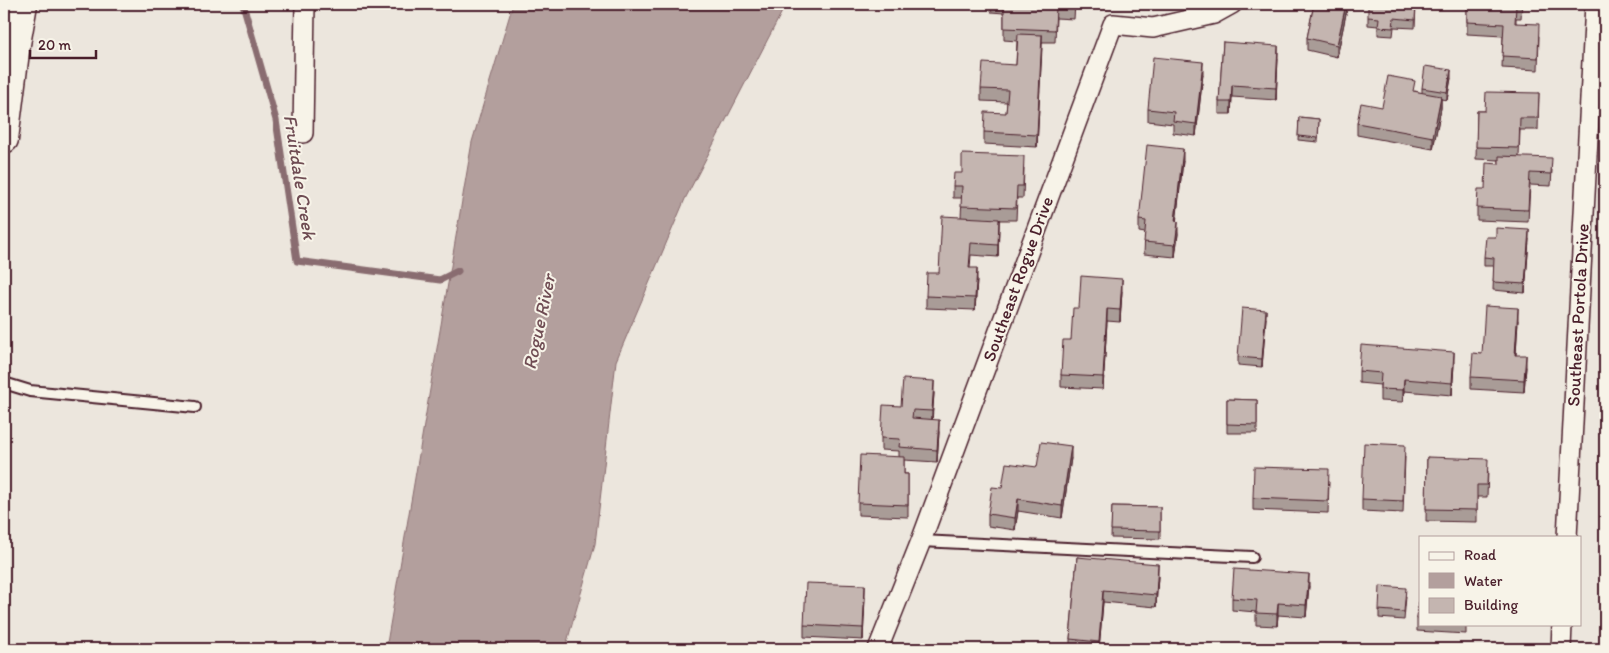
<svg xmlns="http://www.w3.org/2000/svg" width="1609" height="653" viewBox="0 0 1609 653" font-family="Itim,sans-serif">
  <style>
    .water { fill: #b39f9d; stroke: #896c6f }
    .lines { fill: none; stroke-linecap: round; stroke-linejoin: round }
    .stream { stroke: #896c6f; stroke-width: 7 }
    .lane-casing { stroke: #4a1f2b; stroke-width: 14 }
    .street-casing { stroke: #4a1f2b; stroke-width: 22 }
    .primary-casing { stroke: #4a1f2b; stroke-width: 31 }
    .lane { stroke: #f7f3e8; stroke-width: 10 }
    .street { stroke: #f7f3e8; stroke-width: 19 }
    .primary { stroke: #f7f3e8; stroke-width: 28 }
    .wall { fill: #a99c97; stroke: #4a1f2b }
    .shaded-wall { fill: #897f7b; stroke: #4a1f2b }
    .building { fill: #c4b5b0; stroke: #4a1f2b }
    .labels { text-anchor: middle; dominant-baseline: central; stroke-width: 4; stroke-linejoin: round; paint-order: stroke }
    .street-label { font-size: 18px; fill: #4a1f2b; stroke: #f7f3e8 }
    .water-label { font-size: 19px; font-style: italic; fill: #6f4c53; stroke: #f7f3e8 }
  </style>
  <rect width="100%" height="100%" fill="#ece6dd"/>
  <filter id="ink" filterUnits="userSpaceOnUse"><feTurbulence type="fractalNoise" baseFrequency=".02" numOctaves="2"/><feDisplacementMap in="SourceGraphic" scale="10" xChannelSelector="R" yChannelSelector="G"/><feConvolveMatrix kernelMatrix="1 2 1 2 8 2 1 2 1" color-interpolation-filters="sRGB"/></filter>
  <g filter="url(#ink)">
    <!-- water -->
    <polygon class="water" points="513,4 786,4 685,199 616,361 595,544 565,649 386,649 472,142"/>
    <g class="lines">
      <!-- stream -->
      <polyline class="stream" points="243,4 276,120 297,261 440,280 458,271"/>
      <!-- lane casing -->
      <g class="lane-casing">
        <g id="lane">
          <polyline points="4,383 30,391 195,407"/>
          <polyline points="921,541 1252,557"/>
        </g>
      </g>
      <!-- street casing -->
      <g class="street-casing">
        <g id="street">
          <polyline points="303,133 305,4"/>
          <polyline points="1567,537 1595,4"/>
          <polyline points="878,649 921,541 1113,24 1153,28 1214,14 1232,4"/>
          <polyline points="1561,649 1562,624"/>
        </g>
      </g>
      <!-- primary casing -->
      <g class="primary-casing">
        <polyline id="primary" points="4,139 16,44 23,4"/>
      </g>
      <!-- lane -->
      <use href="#lane" class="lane"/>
      <!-- street -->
      <use href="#street" class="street"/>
      <!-- primary -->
      <use href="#primary" class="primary"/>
    </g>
    <!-- wall -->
    <g class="wall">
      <polygon points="991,4 1075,4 1074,19 1056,18 1055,42 1042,42 1037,147 984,144 984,132 1006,113 1007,102 981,101 981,89 1016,65 1017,41 1004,40 1004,13 991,12"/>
      <polygon points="1314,4 1348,4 1337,57 1307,50 1307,38"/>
      <polygon points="1416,4 1415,28 1394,27 1393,36 1378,35 1378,26 1368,25 1368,17"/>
      <polygon points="1467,4 1522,4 1521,18 1516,18 1516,23 1539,36 1538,70 1502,68 1503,36 1467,34"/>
      <polygon points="1223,42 1278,58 1276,100 1232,97 1231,114 1219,114 1219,102"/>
      <polygon points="1203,74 1196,136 1173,133 1173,124 1148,121 1148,109"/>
      <polygon points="1451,78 1447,100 1441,99 1441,108 1433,149 1357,135 1357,123 1415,91 1422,93 1422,88"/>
      <polygon points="1539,93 1538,130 1520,130 1519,157 1552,170 1551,186 1530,185 1528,222 1477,220 1477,208 1485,189 1499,164 1499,160 1476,159 1477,111 1485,111"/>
      <polygon points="1299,117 1319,119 1318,142 1298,140"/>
      <polygon points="1183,161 1176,221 1178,234 1175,257 1144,254 1145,233 1139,232 1139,220"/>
      <polygon points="1024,168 1023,198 1017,198 1016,220 999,220 998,257 971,255 970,268 977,280 975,310 926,308 926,296 939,273 961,217 962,198 953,198 953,186 962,173"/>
      <polygon points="1529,239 1525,293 1493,290 1494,266 1484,266 1484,257"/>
      <polygon points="1122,291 1120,322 1107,321 1103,389 1061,387 1061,375 1071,340 1079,308"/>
      <polygon points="1266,318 1262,367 1238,365 1238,357"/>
      <polygon points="1518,320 1516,355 1526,367 1524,392 1471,389 1471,377 1482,354"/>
      <polygon points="1454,364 1452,395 1404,391 1403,402 1380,401 1380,385 1359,383 1359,371"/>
      <polygon points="934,393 932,419 939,432 937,462 904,460 904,474 908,474 908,517 858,515 858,503 899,457 899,451 881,450 881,438 901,406"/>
      <polygon points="1227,399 1257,400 1257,433 1227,433"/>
      <polygon points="1405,457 1403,513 1362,511 1362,499"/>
      <polygon points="1427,457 1488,471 1487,497 1477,497 1477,522 1426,521"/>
      <polygon points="1071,458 1062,518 1018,511 1015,530 988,526 988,514 1002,488 1037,467"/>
      <polygon points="1329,481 1328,513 1253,510 1253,498"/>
      <polygon points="1112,506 1160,507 1160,539 1111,538"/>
      <polygon points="1077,557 1158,576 1156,607 1103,602 1099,649 1070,649 1070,639"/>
      <polygon points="1309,586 1306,617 1278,615 1277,626 1256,625 1256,612 1232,610 1232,598"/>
      <polygon points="1420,586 1420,624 1466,624 1466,634 1417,631 1417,619"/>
      <polygon points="1406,596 1404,620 1379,618 1379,610"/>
      <polygon points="865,597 863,640 804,637 804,625"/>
    </g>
    <!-- shaded-wall -->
    <g class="shaded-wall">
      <polygon points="1346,4 1348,4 1337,57 1337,45"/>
      <polygon points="1042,35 1042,47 1037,147 1037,135"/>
      <polygon points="1278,46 1278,58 1276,100 1276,88"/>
      <polygon points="1203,62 1203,74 1196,136 1196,124"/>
      <polygon points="1451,70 1451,78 1447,100 1447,92"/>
      <polygon points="1232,85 1232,97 1231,114 1231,102"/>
      <polygon points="1441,96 1441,108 1433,149 1433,137"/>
      <polygon points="1183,149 1183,161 1175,233 1175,221"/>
      <polygon points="999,219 999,231 998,257 998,245"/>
      <polygon points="1178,222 1178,234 1175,257 1175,245"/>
      <polygon points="1529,230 1529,239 1525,293 1525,284"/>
      <polygon points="977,268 977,280 975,310 975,298"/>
      <polygon points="1122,279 1122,291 1120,322 1120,310"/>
      <polygon points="1518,308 1518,320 1515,367 1515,355"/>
      <polygon points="1107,309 1107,321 1103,389 1103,377"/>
      <polygon points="1266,310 1266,318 1262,367 1262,359"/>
      <polygon points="1454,352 1454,364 1452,395 1452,383"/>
      <polygon points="1526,355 1526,367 1524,392 1524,380"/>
      <polygon points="1404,379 1404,391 1403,402 1403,390"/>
      <polygon points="934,381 934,393 932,423 932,411"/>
      <polygon points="939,420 939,432 937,462 937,450"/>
      <polygon points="1071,446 1071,458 1062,518 1062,506"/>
      <polygon points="1018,499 1018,511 1015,530 1015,518"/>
      <polygon points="1158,564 1158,576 1156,607 1156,595"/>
      <polygon points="1309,574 1309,586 1306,617 1306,605"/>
      <polygon points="865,585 865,597 863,640 863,628"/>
      <polygon points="1103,590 1103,602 1099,649 1099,642"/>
      <polygon points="1278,603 1278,615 1277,626 1277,614"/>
    </g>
    <!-- building -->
    <g class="building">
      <polygon points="1004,4 1075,4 1074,7 1056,6 1055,30 1004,28"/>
      <polygon points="1314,4 1346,4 1337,45 1307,38"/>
      <polygon points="1368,4 1416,4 1415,20 1394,18 1393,28 1378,27 1379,18 1368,17"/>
      <polygon points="1467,4 1521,4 1521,6 1516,6 1515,23 1539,24 1538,58 1502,56 1504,24 1467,22"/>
      <polygon points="1018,34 1042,35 1037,135 984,132 985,112 1006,113 1008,90 981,89 983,63 1016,65"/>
      <polygon points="1223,42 1278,46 1276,88 1232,85 1231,102 1219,102"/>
      <polygon points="1153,57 1203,62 1196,124 1173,121 1174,112 1148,109"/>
      <polygon points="1425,66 1451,70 1447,92 1422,88"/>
      <polygon points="1388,76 1415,81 1413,91 1441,96 1433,137 1357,123 1361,103 1382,107"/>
      <polygon points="1486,92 1539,93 1538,118 1520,118 1519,148 1476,147 1477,111 1485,111"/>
      <polygon points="1299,117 1319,119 1318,138 1298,136"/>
      <polygon points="1147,145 1183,149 1175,221 1178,222 1175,245 1144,242 1146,221 1139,220"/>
      <polygon points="962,154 1024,156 1023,186 1017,186 1016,208 961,206 962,186 953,186 954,173 962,173"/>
      <polygon points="1499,156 1552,158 1551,174 1530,173 1528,210 1477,208 1478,189 1485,189 1486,163 1499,164"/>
      <polygon points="942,216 999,219 998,245 971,243 969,268 977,268 975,298 926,296 927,273 939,273"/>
      <polygon points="1496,228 1529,230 1525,284 1493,282 1494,258 1484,257 1486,237 1496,237"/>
      <polygon points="1081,276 1122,279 1120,310 1107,309 1103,377 1061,375 1063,340 1071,340 1073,308 1079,308"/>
      <polygon points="1485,306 1518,308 1515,355 1526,355 1524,380 1471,377 1473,353 1482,354"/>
      <polygon points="1242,308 1266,310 1262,359 1238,357"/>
      <polygon points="1361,345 1454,352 1452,383 1404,379 1403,390 1380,389 1381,373 1359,371"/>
      <polygon points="903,379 934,381 932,411 913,410 912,418 939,420 937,450 899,447 900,439 881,438 883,405 901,406"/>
      <polygon points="1227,399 1257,400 1257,425 1227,424"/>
      <polygon points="1041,442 1071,446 1062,506 1018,499 1015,518 988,514 992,487 1002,488 1006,463 1037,467"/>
      <polygon points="1364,443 1405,445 1403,501 1362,499"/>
      <polygon points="860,455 904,457 904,474 908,474 908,505 858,503"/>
      <polygon points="1427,457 1488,459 1487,485 1477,485 1477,510 1426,509"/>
      <polygon points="1254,467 1329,469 1328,501 1253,498"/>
      <polygon points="1112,506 1160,507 1160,531 1111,530"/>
      <polygon points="1077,557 1158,564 1156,595 1103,590 1099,642 1070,639"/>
      <polygon points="1234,569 1309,574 1306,605 1278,603 1277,614 1256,613 1257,600 1232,598"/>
      <polygon points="806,583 865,585 863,628 804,625"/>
      <polygon points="1380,586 1406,588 1404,612 1379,610"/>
      <polygon points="1420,586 1420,619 1417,619"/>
      <polygon points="782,644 850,646 850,649 782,649"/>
    </g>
  </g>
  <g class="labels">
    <!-- street labels -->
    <g class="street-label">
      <text transform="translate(1018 279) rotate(-70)">Southeast Rogue Drive</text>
      <text transform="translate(1578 315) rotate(-87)">Southeast Portola Drive</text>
    </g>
    <!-- water labels -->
    <g class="water-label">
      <text transform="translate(300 177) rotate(81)">Fruitdale Creek</text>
      <text transform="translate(539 322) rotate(-78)">Rogue River</text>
    </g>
  </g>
  <!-- margin -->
  <rect width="1609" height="653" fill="none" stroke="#f7f3e8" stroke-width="20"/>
  <rect x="10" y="10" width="1589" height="633" fill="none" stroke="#4a1f2b" stroke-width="2" filter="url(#ink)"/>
  <!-- legend -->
  <rect x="1419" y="536" width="162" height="90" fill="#f7f3e8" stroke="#b29e9c"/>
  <rect x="1429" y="552" width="25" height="8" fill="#f7f3e8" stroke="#b29e9c"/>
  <text x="1464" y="560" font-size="15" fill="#4a1f2b">Road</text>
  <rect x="1429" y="573" width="25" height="15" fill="#b39f9d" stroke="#b29e9c"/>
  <text x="1464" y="586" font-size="15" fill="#4a1f2b">Water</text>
  <rect x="1429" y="598" width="25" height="15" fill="#c4b5b0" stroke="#b29e9c"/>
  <text x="1464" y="610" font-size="15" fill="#4a1f2b">Building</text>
  <!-- scale -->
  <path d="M30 50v8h66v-8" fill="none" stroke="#4a1f2b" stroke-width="2.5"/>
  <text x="38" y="50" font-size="15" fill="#4a1f2b" stroke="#f7f3e8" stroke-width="4" paint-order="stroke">20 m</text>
</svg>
